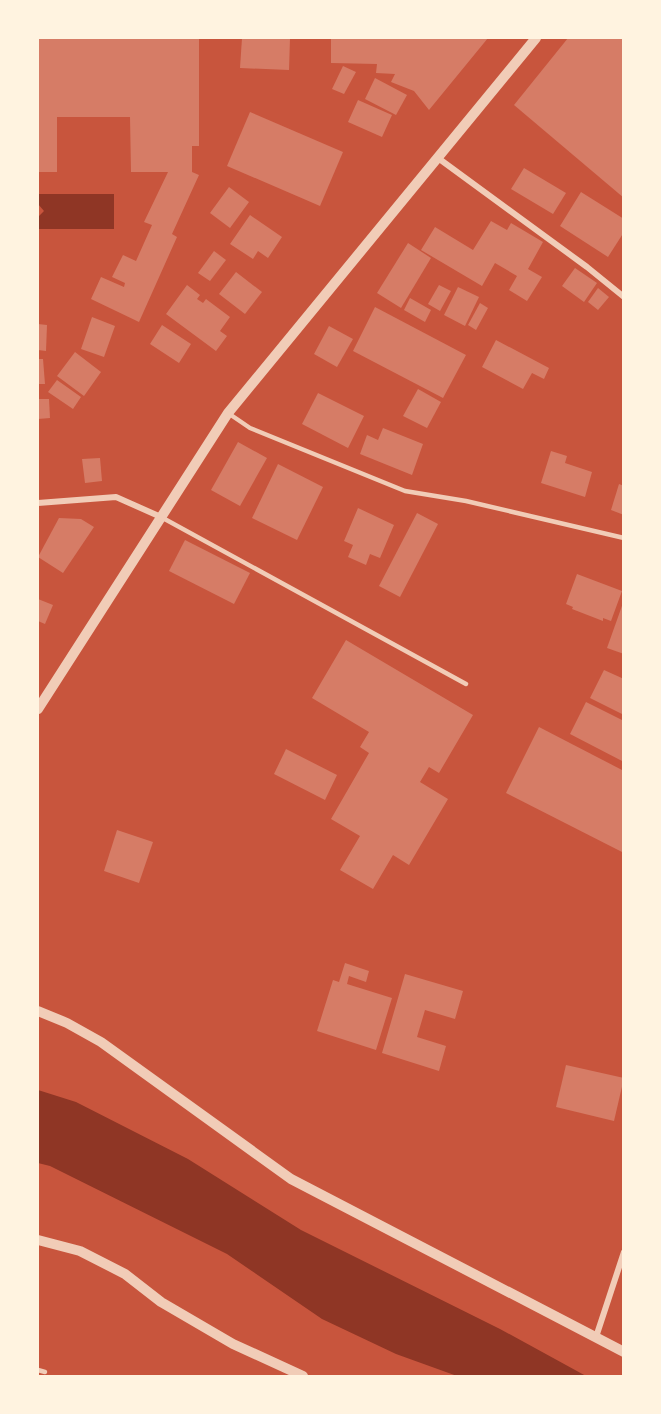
<svg xmlns="http://www.w3.org/2000/svg" width="661" height="1414" viewBox="0 0 661 1414" font-family="'Exo 2',sans-serif">
  <style>
    .water { fill: #8f3625 }
    .building { fill: #d67c66 }
    .lines { fill: none; stroke-linecap: round; stroke-linejoin: round }
    .service { stroke: #f1ccb7; stroke-width: 4.5 }
    .minor { stroke: #f1ccb7; stroke-width: 6 }
    .tertiary { stroke: #f1ccb7; stroke-width: 10 }
  </style>
  <rect width="100%" height="100%" fill="#c8553d"/>
  <!-- water -->
  <g class="water">
    <polygon points="38,194 114,194 114,229 38,229 38,217 44,211 38,204"/>
    <polygon points="38,1090 76,1102 188,1159 301,1230 500,1329 586,1376 457,1376 396,1354 322,1319 227,1254 50,1166 38,1163"/>
  </g>
  <!-- building -->
  <g class="building">
    <polygon points="38,38 199,38 199,146 192,146 192,172 199,175 172,234 177,237 139,322 91,299 101,277 124,287 125,283 112,277 123,255 136,261 152,225 144,222 168,172 131,172 130,117 57,117 57,172 38,172"/>
    <polygon points="242,38 290,38 289,70 240,68"/>
    <polygon points="331,38 488,38 429,110 414,91 391,82 395,74 376,73 377,64 331,63"/>
    <polygon points="568,38 624,38 624,198 514,105"/>
    <polygon points="343,66 356,72 344,94 332,89"/>
    <polygon points="375,78 407,95 396,115 365,99"/>
    <polygon points="358,100 392,115 382,137 348,122"/>
    <polygon points="250,112 343,152 320,206 227,166"/>
    <polygon points="524,168 566,193 553,214 511,189"/>
    <polygon points="229,187 249,202 230,228 210,213"/>
    <polygon points="581,192 624,219 624,232 608,257 560,226"/>
    <polygon points="250,215 282,237 268,258 258,251 253,259 230,244"/>
    <polygon points="491,221 507,230 511,223 543,242 528,269 542,277 527,301 509,290 517,276 495,263 482,286 421,250 435,227 473,250"/>
    <polygon points="408,243 431,258 401,308 377,293"/>
    <polygon points="214,251 226,260 210,281 198,273"/>
    <polygon points="575,268 597,283 584,302 562,286"/>
    <polygon points="236,272 262,292 245,314 219,294"/>
    <polygon points="187,285 200,295 197,299 203,303 206,299 230,317 220,331 227,336 216,351 166,314"/>
    <polygon points="439,285 451,291 440,311 428,304"/>
    <polygon points="458,287 479,297 465,326 444,315"/>
    <polygon points="598,288 609,297 598,310 588,302"/>
    <polygon points="410,298 431,310 425,322 404,310"/>
    <polygon points="480,303 488,308 476,330 468,325"/>
    <polygon points="375,307 466,355 443,398 353,351"/>
    <polygon points="92,317 115,326 104,357 81,349"/>
    <polygon points="38,324 47,325 46,351 38,350"/>
    <polygon points="162,325 191,344 179,363 150,344"/>
    <polygon points="329,326 353,339 337,367 314,354"/>
    <polygon points="496,340 549,368 544,379 532,373 523,389 482,367"/>
    <polygon points="75,352 101,372 84,396 57,376"/>
    <polygon points="38,359 43,359 45,384 38,384"/>
    <polygon points="57,380 81,397 73,409 48,392"/>
    <polygon points="418,389 441,402 427,428 403,416"/>
    <polygon points="318,393 364,416 348,448 302,424"/>
    <polygon points="38,399 49,399 50,418 38,419"/>
    <polygon points="383,428 423,444 412,475 360,454 367,435 378,440"/>
    <polygon points="238,442 267,458 240,506 211,490"/>
    <polygon points="551,451 567,456 565,463 592,472 585,497 541,483"/>
    <polygon points="100,458 102,481 85,483 82,459"/>
    <polygon points="278,464 323,487 297,540 252,518"/>
    <polygon points="619,484 624,486 624,515 611,510"/>
    <polygon points="358,508 394,525 380,558 370,554 366,565 348,557 353,545 344,541"/>
    <polygon points="417,513 438,524 400,597 379,586"/>
    <polygon points="59,518 81,519 94,527 63,573 38,557"/>
    <polygon points="185,540 250,573 234,604 169,571"/>
    <polygon points="577,574 622,591 611,621 603,618 603,621 572,609 573,607 566,604"/>
    <polygon points="38,599 53,605 45,624 38,621"/>
    <polygon points="623,603 624,603 624,654 607,648"/>
    <polygon points="346,640 473,715 439,773 429,767 420,782 448,799 409,865 393,855 373,889 340,870 360,836 331,819 369,753 360,747 369,732 312,698"/>
    <polygon points="604,670 624,679 624,715 590,698"/>
    <polygon points="586,702 624,721 624,762 570,734"/>
    <polygon points="539,727 624,771 624,853 506,793"/>
    <polygon points="286,749 337,775 325,800 274,774"/>
    <polygon points="117,830 153,842 139,883 104,871"/>
    <polygon points="345,963 369,971 366,982 349,976 347,984 392,998 376,1050 317,1031 333,980 339,982"/>
    <polygon points="405,974 463,991 455,1019 425,1010 417,1037 446,1046 439,1071 382,1053"/>
    <polygon points="566,1065 624,1078 614,1121 556,1107"/>
  </g>
  <g class="lines">
    <!-- service -->
    <g class="service">
      <polyline points="228,413 250,428 405,491 466,501 624,538"/>
      <polyline points="161,517 466,684"/>
      <polyline points="38,1370 45,1372"/>
    </g>
    <!-- minor -->
    <g class="minor">
      <polyline points="438,158 587,267 624,297"/>
      <polyline points="38,503 116,497 161,517"/>
      <polyline points="596,1337 624,1252"/>
    </g>
    <!-- tertiary -->
    <g class="tertiary">
      <polyline points="38,709 228,413 536,38"/>
      <polyline points="38,1011 67,1023 101,1042 291,1179 624,1352"/>
      <polyline points="38,1240 80,1251 125,1274 161,1302 233,1344 303,1376"/>
    </g>
  </g>
  <!-- border -->
  <rect width="661" height="1414" fill="none" stroke="#fff3e0" stroke-width="78"/>
</svg>
